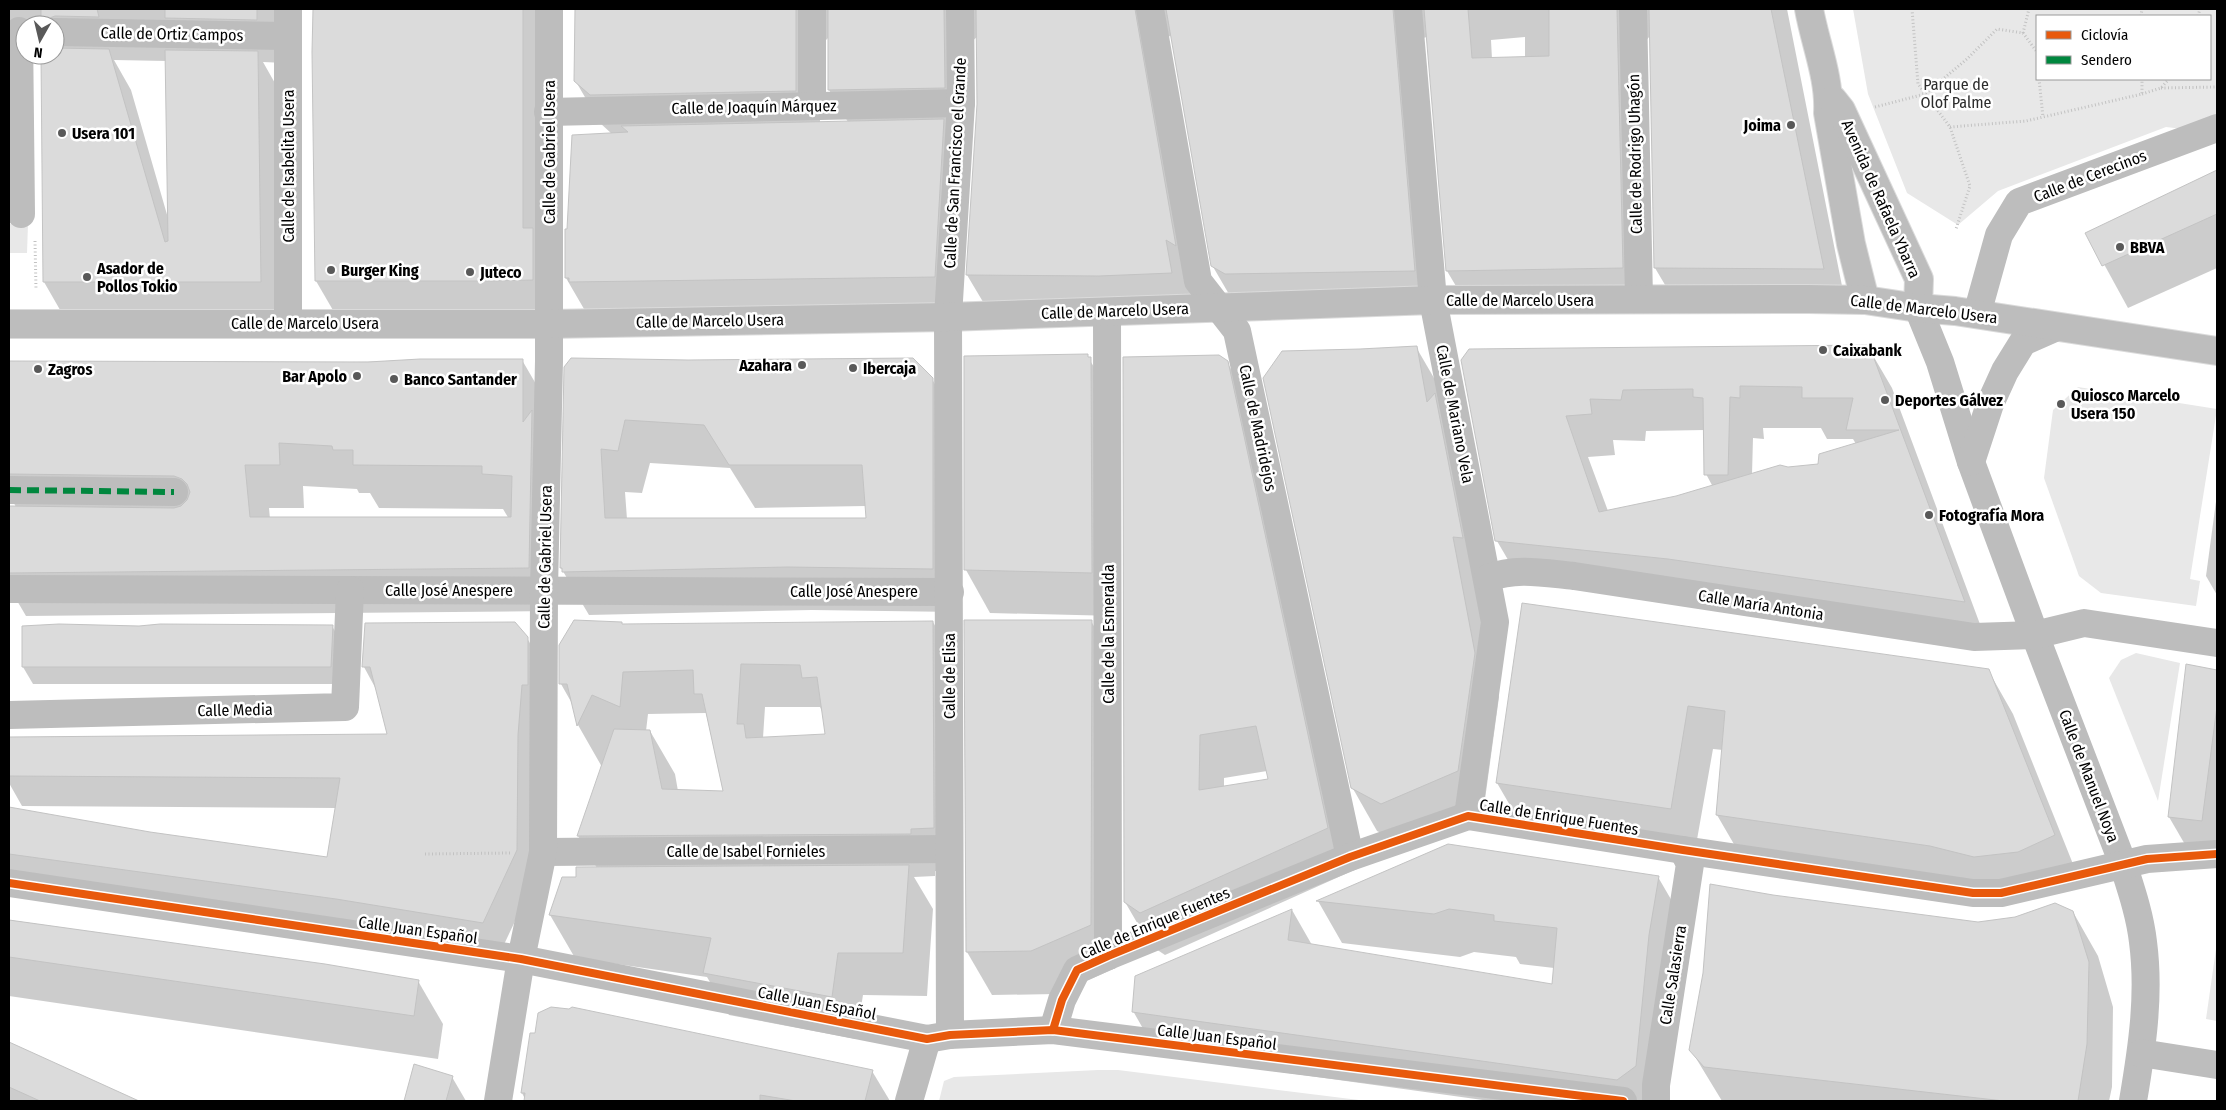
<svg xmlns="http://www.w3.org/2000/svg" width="2226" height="1110" viewBox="0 0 2226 1110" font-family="'Fira Sans Condensed',sans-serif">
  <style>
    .green { fill: #e8e8e8; fill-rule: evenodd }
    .shadow { fill: #0003; fill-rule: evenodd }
    .building { fill: #dbdbdb; stroke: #c3c3c3; fill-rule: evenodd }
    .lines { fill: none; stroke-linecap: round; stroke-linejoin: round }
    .major-casing { stroke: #dbdbdb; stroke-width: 30 }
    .path { stroke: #c2c2c2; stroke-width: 3; stroke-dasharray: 1 2.5; stroke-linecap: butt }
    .minor { stroke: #bdbdbd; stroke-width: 28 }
    .major { stroke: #bdbdbd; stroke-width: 28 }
    .quiet { stroke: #00873e; stroke-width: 6; stroke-dasharray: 12 6; stroke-linecap: butt }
    .cycleway-casing { stroke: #fff; stroke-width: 11 }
    .cycleway { stroke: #e8590c; stroke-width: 8 }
    .poi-dot { fill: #595959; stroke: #fff; stroke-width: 2 }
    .labels { text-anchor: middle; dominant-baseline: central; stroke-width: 5; stroke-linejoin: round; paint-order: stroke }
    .street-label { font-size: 16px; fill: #000; stroke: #fff }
    .park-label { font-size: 16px; fill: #2c2c2c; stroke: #fff }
    .poi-label { font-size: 16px; font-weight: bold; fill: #000; stroke: #fff; text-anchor: start }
  </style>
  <rect width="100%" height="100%" fill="#fff"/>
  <!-- green -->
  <g class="green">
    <path d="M1853 9H2217V133L2166 127 1998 191 1958 225 1907 193 1868 94ZM2037 16H2210V79H2037Z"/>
    <polygon points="9,224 28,224 27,253 9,253"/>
    <polygon points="2078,387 2217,409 2190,579 2200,581 2196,606 2101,593 2079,576 2044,478 2053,410"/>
    <polygon points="2136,653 2180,663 2158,801 2109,678 2121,660"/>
    <polygon points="2217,942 2217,1021 2206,1019"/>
    <polygon points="1098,1070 1118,1070 1367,1101 939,1101 944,1081 954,1077"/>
  </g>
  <!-- shadow -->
  <g class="shadow">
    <path d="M9 9H285V63L263 62 280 92 283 321 67 322 44 282 42 55H55V25H25L9 52ZM114 60 167 61 168 218 131 90Z"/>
    <polygon points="315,9 543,9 558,322 341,324 316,281"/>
    <path d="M576 9H1787L1847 311 1680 310 1655 268 1650 36 1643 44 1646 310 1472 313 1447 271 1427 37 1423 38 1438 313 1237 308 1212 265 1172 35 1164 39 1195 315 992 317 967 275 978 103 977 37 970 43 959 320 591 321 566 278 569 230 612 134 600 123 575 80ZM829 37V90L848 122 820 123V51L822 44ZM1525 37V58L1492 59 1491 40Z"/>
    <polygon points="2217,172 2217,268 2128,308 2087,233"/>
    <polygon points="1416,347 1441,390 1499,697 1483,814 1407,846 1377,831 1352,787"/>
    <path d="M1868 347 1892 388 1987 643 1521 582 1497 541 1462 361ZM1763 428H1821L1827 439H1853L1856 444 1819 465 1788 468 1752 475 1753 438 1764 439ZM1705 430 1706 474 1713 487 1677 498 1608 511 1588 457 1615 455 1613 440 1645 441 1646 431Z"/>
    <polygon points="1087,356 1116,401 1116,616 990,613 966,570"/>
    <path d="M522 360 547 403 553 611 26 616 9 587V507H16L9 494V363H248ZM303 486 357 489 359 493H370L379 508 503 509 509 519H270L269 508H304Z"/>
    <path d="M1227 362 1252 406 1352 871 1165 955 1150 945 1125 902ZM1267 771 1269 780 1224 787V778Z"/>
    <path d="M566 367 932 379 957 422V612L812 610 589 615 561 568ZM650 463 730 468 755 508 866 506 867 519H627L625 492 642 493Z"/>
    <polygon points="2217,494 2217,595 2206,576"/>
    <polygon points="1523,604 1988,670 2013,714 2079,879 2043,895 1742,858 1717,815 1723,750 1713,749 1695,851 1522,826 1497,783"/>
    <polygon points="1091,621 1116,664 1116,968 1056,994 992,995 967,952"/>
    <path d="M933 622 957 665 958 871H935V876L914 877 933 909 927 996 863 995 856 1039 729 1015 707 977 575 958 550 915 577 878 597 868 578 836 602 767 578 725 574 707 561 684 623 625ZM765 707H820L823 713 827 736 763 738ZM706 713 724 793 678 791 675 774 650 731H646L648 714Z"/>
    <polygon points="332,626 342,643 340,684 33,684 23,667 139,627"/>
    <polygon points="527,638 545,669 534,881 500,953 9,881 9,808 150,833 328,858 337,808 22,806 9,783 9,738 388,736 377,691 364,667"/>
    <polygon points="2187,665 2217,671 2217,863 2194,860 2169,817"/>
    <polygon points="1658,877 1683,920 1661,1101 1490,1101 1158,1055 1133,1011 1292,910 1312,945 1553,985 1554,968 1520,964 1516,957 1474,952 1460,957 1342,943 1318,901"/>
    <polygon points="1773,896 1978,923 2073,912 2098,956 2113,1007 2112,1087 2109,1101 1722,1101 1691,1050"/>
    <polygon points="9,920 325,965 418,981 443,1024 438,1059 9,996"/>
    <polygon points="536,1035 872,1071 890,1101 526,1101 522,1093"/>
    <polygon points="9,1044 134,1101 9,1101"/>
    <polygon points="415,1066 452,1077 466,1101 405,1101"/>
  </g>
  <!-- building -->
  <g class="building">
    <polygon points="41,9 97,9 99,17 55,16 47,19 41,25"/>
    <polygon points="165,9 257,9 257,20 165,18"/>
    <polygon points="313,9 523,9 523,228 533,228 533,280 490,281 315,281 312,52"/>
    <polygon points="575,9 796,9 796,91 590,95 574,81"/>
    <polygon points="828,9 944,9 945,88 828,90"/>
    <polygon points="976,9 1135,9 1176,246 1166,240 1172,273 1099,276 966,275 977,104"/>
    <polygon points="1166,9 1393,9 1415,271 1225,274 1211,266"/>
    <polygon points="1424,9 1468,9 1472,58 1549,56 1549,9 1617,9 1623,268 1446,271"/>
    <polygon points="1649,9 1771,9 1824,269 1654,268"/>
    <polygon points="55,48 109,49 165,242 168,241 165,50 258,51 261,282 43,282 41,55 55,55"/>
    <polygon points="944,119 935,277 569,282 569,278 565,278 565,229 567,229 572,135 628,132 621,126"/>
    <polygon points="2217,170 2217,214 2102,266 2085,233"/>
    <path d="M1869 345 1965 602 1668 559 1495 541 1461 360 1469 349ZM1740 386 1802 387V398H1853L1846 430H1899L1819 454 1818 464 1788 467 1780 465 1676 496 1599 512 1566 416 1592 414 1590 399 1621 400 1623 390 1693 389V397L1703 398 1704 475H1728L1730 397 1740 398Z"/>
    <polygon points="1417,346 1427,402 1435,393 1463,538 1453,537 1475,653 1458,771 1381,804 1351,788 1263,378 1282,351 1360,349"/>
    <polygon points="1088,354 1088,357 1091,357 1092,573 964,570 964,356"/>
    <path d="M1219 355 1228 361 1328 828 1140 913 1124 902 1123 357ZM1256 726 1268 779 1199 790 1200 735Z"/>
    <path d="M571 358 688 360 913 358 933 378V569L787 567 562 572V568H560L564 367ZM625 420 704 425 729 465H862L866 518H605L601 449 618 451Z"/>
    <path d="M420 359H523V422L532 410 529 568 9 573V506L174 508 181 506 187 500 190 492 187 484 182 479 174 476 9 474V361L368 362ZM279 443 332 446 333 450H353V465L482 466V474L512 476 511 517H250L245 465H280Z"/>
    <polygon points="1522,603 1989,669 2055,835 2018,852 1974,857 1930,846 1716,815 1725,711 1688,706 1671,809 1496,783"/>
    <path d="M574 620 622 622V624L933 621 934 828 911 829V834L577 836 614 729 650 730 662 789 723 791 702 694H694L693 670 623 672 620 707 592 695 577 726 567 684H559V645ZM741 664 800 665 802 678 817 677 825 734 746 738 744 724H737Z"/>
    <polygon points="964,620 1092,620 1091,925 1031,951 966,952"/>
    <polygon points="515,622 528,637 528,685 522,685 518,735 517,850 483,923 336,899 9,854 9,807 150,832 327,857 340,778 9,776 9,737 387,734 370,667 362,667 365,623"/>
    <polygon points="59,624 139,626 160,624 333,625 331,667 22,667 22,626"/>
    <polygon points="2186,664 2217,670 2217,706 2202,821 2168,817"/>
    <polygon points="1448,844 1659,876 1649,935 1636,1066 1617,1080 1132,1012 1135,976 1292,909 1288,940 1552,984 1557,928 1494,921 1494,915 1449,909 1434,914 1316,901"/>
    <polygon points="909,865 903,953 838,953 832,997 703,973 711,938 549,915 562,877 576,877 576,867"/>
    <polygon points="1710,884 1773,895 1978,922 2015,917 2055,903 2073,911 2089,962 2087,1044 2078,1101 2004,1101 1704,1067 1689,1050 1703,973"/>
    <polygon points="9,920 325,964 419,980 414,1016 9,957"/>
    <polygon points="551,1007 569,1009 572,1007 873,1070 865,1101 796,1101 760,1095 760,1101 524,1101 525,1093 521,1093 530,1033 535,1033 538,1013"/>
    <polygon points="9,1042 139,1101 40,1101 9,1087"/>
    <polygon points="414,1064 453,1076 446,1101 404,1101"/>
  </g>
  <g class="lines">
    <!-- major casing -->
    <g class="major-casing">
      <g id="major">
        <path d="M1809 9C1815 43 1830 78 1828 113L1851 244 1865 300"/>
        <polyline points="1833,100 1841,110 1919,279 1918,308"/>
        <polyline points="9,324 549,324 948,317 1433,300 1808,299 1865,300 1918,308 1955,311 2217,351"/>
      </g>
    </g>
    <!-- path -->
    <g class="path">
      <polyline points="1912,9 1918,84 1950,127 1970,186 1956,229"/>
      <polyline points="2141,16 2142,9"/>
      <polyline points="2198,16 2200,9"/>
      <polyline points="2023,33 2029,9"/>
      <polyline points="2039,79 2043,117"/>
      <polyline points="2161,88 2217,87"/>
      <polyline points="2142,94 2161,88 2169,79"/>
      <polyline points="1875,107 1925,94 1967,59 1997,29 2023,33 2037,52"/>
      <polyline points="1950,127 2026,121 2142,94 2142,79"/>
      <polyline points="35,241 36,290"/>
      <polyline points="425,854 511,853"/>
    </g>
    <!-- minor -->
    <g class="minor">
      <polyline points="812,9 812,106"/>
      <polyline points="1150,9 1198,281 1237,331 1350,857"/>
      <polyline points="1408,9 1433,300 1495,622 1468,816"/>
      <polyline points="1633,9 1639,299"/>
      <polyline points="19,31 21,214"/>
      <polyline points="55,32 288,36"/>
      <polyline points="548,112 961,103"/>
      <path d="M1918 308 1940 362 1971 462 2035 635 2123 864C2131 889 2140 915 2143 942 2150 995 2142 1048 2133 1101"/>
      <polyline points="1107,312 1108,956"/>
      <polyline points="1977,314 1999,235 2019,202 2217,128"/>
      <polyline points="288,323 288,9"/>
      <polyline points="1971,462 1990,404 2005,371 2023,342 2057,327"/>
      <polyline points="9,490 174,492"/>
      <path d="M1488 578C1516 567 1544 573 1574 576L1974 637 2035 635 2084 623 2217 643"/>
      <polyline points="9,589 950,592"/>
      <polyline points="9,715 345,707 350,590"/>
      <polyline points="543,852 949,849"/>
      <polyline points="9,883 521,959 927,1039 950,1035 1053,1030 1623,1101"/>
      <polyline points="1053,1030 1062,1000 1077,970 1108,956 1350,857 1468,816 1683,850 1973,893 2001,893 2147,859 2217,854"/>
      <polyline points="950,1035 948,317 961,103 960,9"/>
      <polyline points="2141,1053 2217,1065"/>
      <polyline points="498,1101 521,959 543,852 544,590 549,361 549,9"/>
      <polyline points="909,1101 927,1039"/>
      <polyline points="1656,1101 1656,1085 1690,864 1683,850"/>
    </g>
    <!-- major -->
    <use href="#major" class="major"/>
    <!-- quiet -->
    <polyline class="quiet" points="9,490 174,492"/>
    <!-- cycleway casing -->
    <g class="cycleway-casing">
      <g id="cycleway">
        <polyline points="9,883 521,959 927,1039 950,1035 1053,1030 1623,1101"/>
        <polyline points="1053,1030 1062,1000 1077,970 1108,956 1350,857 1468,816 1683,850 1973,893 2001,893 2147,859 2217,854"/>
      </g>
    </g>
    <!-- cycleway -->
    <use href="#cycleway" class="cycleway"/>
  </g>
  <!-- markers -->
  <g class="poi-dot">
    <circle cx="1791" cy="125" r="5"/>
    <circle cx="62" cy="133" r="5"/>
    <circle cx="2120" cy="247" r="5"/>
    <circle cx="331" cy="270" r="5"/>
    <circle cx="470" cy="272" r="5"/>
    <circle cx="87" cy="277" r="5"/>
    <circle cx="1823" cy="350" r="5"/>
    <circle cx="802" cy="365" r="5"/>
    <circle cx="853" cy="368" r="5"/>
    <circle cx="38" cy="369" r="5"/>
    <circle cx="357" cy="376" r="5"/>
    <circle cx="394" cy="379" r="5"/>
    <circle cx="1885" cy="400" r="5"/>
    <circle cx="2061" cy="404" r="5"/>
    <circle cx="1929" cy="515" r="5"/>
  </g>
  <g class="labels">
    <!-- street labels -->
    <g class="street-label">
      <text transform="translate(172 34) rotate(1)">Calle de Ortiz Campos</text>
      <text transform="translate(754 107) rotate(-1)">Calle de Joaquín Márquez</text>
      <text transform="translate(549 152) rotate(-90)">Calle de Gabriel Usera</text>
      <text transform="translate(1635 154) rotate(-91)">Calle de Rodrigo Uhagón</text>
      <text transform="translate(955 163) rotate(-87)">Calle de San Francisco el Grande</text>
      <text transform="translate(288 166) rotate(-90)">Calle de Isabelita Usera</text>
      <text transform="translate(2090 176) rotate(-21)">Calle de Cerecinos</text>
      <text transform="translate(1881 199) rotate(66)">Avenida de Rafaela Ybarra</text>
      <text x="1520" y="300">Calle de Marcelo Usera</text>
      <text transform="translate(1924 309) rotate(7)">Calle de Marcelo Usera</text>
      <text transform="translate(1115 311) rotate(-2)">Calle de Marcelo Usera</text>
      <text transform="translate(710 321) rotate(-1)">Calle de Marcelo Usera</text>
      <text x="305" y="323">Calle de Marcelo Usera</text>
      <text transform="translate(1455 414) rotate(79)">Calle de Mariano Vela</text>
      <text transform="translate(1258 428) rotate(78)">Calle de Madridejos</text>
      <text transform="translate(545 557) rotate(-89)">Calle de Gabriel Usera</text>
      <text x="449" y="590">Calle José Anespere</text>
      <text x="854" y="591">Calle José Anespere</text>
      <text transform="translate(1761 605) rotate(9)">Calle María Antonia</text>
      <text transform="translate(1108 634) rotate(-90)">Calle de la Esmeralda</text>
      <text transform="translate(949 676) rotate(-90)">Calle de Elisa</text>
      <text transform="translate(235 710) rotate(-1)">Calle Media</text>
      <text transform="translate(2089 776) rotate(69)">Calle de Manuel Noya</text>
      <text transform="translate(1559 817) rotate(9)">Calle de Enrique Fuentes</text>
      <text x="746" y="851">Calle de Isabel Fornieles</text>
      <text transform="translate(1155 923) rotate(-23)">Calle de Enrique Fuentes</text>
      <text transform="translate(418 930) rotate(8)">Calle Juan Español</text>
      <text transform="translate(1673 975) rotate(-81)">Calle Salasierra</text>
      <text transform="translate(817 1003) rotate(11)">Calle Juan Español</text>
      <text transform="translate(1217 1037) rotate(7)">Calle Juan Español</text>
    </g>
    <!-- park labels -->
    <g class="park-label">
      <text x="1956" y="84">Parque de<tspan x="1956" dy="18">Olof Palme</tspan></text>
    </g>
    <!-- poi labels -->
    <g class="poi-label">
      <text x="1781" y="125" text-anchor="end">Joima</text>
      <text x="72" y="133">Usera 101</text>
      <text x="2130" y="247">BBVA</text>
      <text x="97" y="268">Asador de<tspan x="97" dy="18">Pollos Tokio</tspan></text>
      <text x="341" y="270">Burger King</text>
      <text x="480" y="272">Juteco</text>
      <text x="1833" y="350">Caixabank</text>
      <text x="792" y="365" text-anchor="end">Azahara</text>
      <text x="863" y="368">Ibercaja</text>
      <text x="48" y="369">Zagros</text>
      <text x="347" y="376" text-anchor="end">Bar Apolo</text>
      <text x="404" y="379">Banco Santander</text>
      <text x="2071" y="395">Quiosco Marcelo<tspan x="2071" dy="18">Usera 150</tspan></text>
      <text x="1895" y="400">Deportes Gálvez</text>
      <text x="1939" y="515">Fotografía Mora</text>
    </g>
  </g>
  <!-- border -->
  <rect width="2226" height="1110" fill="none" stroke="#000000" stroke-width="20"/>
  <!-- legend -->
  <rect x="2036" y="15" width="175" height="65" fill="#ffffff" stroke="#999999"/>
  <rect x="2046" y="31" width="25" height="8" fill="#e8590c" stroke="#999999"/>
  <text x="2081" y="40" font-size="15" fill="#000000">Ciclovía</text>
  <rect x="2046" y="56" width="25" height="8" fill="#00873e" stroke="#999999"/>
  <text x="2081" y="65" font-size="15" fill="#000000">Sendero</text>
  <!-- north arrow -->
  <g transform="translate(40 40) rotate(188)"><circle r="24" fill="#ffffff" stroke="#999999"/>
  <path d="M0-4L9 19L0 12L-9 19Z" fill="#595959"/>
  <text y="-8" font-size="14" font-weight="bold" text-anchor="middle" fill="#000000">N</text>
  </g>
</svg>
